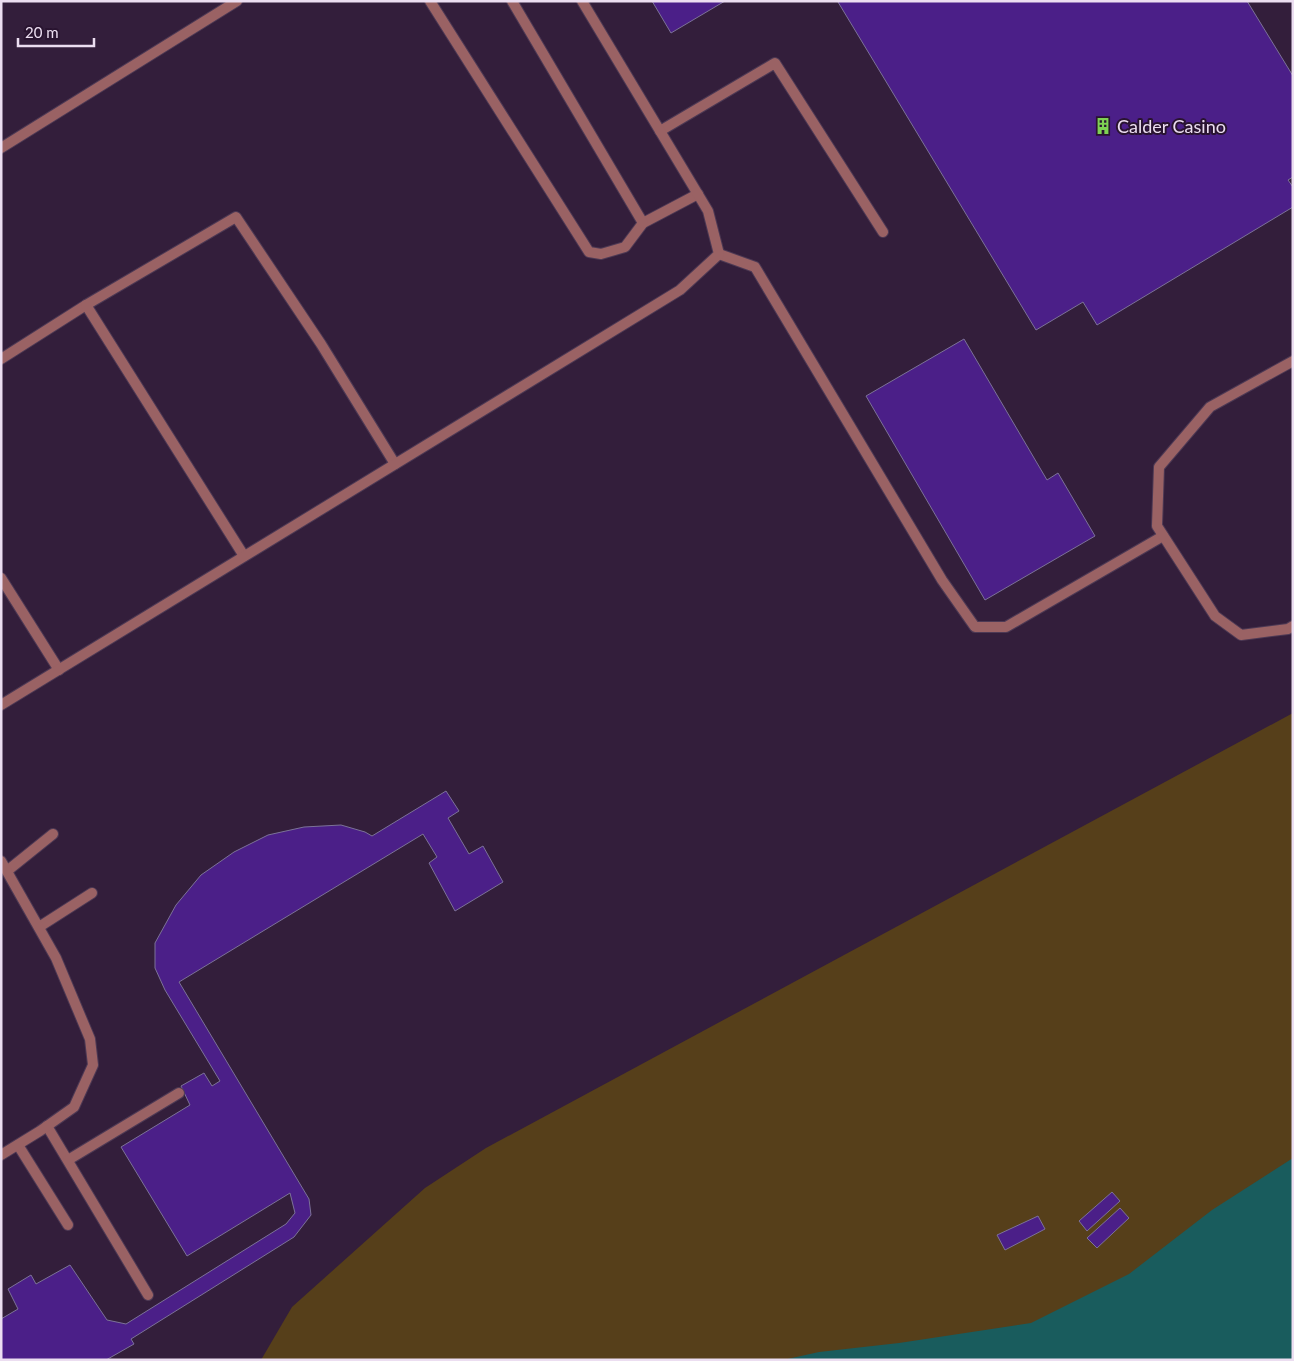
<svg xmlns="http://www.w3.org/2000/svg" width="1294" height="1361" viewBox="0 0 1294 1361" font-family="Lato,sans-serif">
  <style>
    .green { fill: #563f1a }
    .water { fill: #195c5d }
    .building { fill: #4b1f88; stroke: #7c7298 }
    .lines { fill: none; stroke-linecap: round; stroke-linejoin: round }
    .lane-casing { stroke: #4d3954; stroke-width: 12 }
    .street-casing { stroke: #4d3954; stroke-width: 12 }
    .lane { stroke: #9a6264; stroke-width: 10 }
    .street { stroke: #9a6264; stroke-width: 10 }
    .labels { text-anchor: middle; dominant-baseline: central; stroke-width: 4; stroke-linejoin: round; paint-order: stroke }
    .poi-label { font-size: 18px; fill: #ecdef1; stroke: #291430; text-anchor: start }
  </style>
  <rect width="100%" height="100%" fill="#331e3b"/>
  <!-- green -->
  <polygon class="green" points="1293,713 1293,1360 261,1360 292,1307 425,1188 486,1148"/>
  <!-- water -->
  <polygon class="water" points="1293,1158 1293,1360 783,1360 819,1352 899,1343 1031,1323 1129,1274 1212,1210"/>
  <!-- building -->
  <g class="building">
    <polygon points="652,1 725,1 671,33"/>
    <polygon points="840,1 1247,1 1293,76 1293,177 1288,180 1293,187 1293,207 1097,325 1083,302 1036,330 838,2"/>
    <polygon points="964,339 1047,480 1058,473 1095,536 985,600 866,396"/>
    <polygon points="446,791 459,811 448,818 469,854 483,846 503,882 455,911 429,863 437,857 423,834 179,982 309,1199 311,1215 294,1237 131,1339 134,1344 106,1360 1,1360 1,1319 18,1309 8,1289 31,1275 36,1284 70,1265 107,1320 126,1324 286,1224 295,1213 290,1193 187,1256 121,1147 190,1105 181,1086 204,1073 212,1086 220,1081 165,990 155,968 155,943 176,905 201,875 234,852 268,835 304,827 341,825 365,832 372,836"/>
    <polygon points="1112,1192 1120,1201 1087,1231 1079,1221"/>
    <polygon points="1120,1208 1129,1218 1097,1248 1087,1238"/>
    <polygon points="1038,1216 1045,1229 1005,1250 997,1235"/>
  </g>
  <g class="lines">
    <!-- lane casing -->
    <g class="lane-casing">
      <g id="lane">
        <polyline points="430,1 589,252 601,254 625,247 643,223 698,194"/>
        <polyline points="512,1 643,223"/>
        <polyline points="660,131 775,63 883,232"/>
        <polyline points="1,148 237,1"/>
        <polyline points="719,254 755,267 942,580 975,627 1006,627 1163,536"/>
        <polyline points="1,359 86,305"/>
        <polyline points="1293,361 1210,407 1159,467 1157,526 1215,616 1241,635 1288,629 1293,626"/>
        <polyline points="244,556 86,305 236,217 321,344 395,464"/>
        <polyline points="1,578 59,670"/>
        <polyline points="1,705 680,290 719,254 708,211 582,1"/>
        <polyline points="7,871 53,834"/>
        <polyline points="39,927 92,893"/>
        <polyline points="47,1126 148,1295"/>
        <polyline points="18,1145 68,1225"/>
        <polyline points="68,1160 179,1093"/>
      </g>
    </g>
    <!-- street casing -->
    <g class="street-casing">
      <polyline id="street" points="1,861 56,958 90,1039 93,1065 74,1107 40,1131 1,1155"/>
    </g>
    <!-- lane -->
    <use href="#lane" class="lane"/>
    <!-- street -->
    <use href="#street" class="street"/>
  </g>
  <!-- icons -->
  <defs>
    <g id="building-bare" transform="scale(1.35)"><path d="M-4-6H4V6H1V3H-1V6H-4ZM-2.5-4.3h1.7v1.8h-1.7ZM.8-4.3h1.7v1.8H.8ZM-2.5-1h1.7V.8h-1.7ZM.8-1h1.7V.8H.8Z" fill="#7ed153" stroke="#291430" stroke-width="2.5" paint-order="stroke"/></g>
  </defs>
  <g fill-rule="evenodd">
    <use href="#building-bare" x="1103" y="126"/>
  </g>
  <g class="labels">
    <!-- poi labels -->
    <g class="poi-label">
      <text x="1117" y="126">Calder Casino</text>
    </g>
  </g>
  <!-- border -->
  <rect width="1294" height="1361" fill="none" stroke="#ecdef1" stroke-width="5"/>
  <!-- scale -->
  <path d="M18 38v8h76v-8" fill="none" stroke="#ecdef1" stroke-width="2.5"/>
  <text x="25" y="38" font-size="15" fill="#ecdef1" stroke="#291430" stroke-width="4" paint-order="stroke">20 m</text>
</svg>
